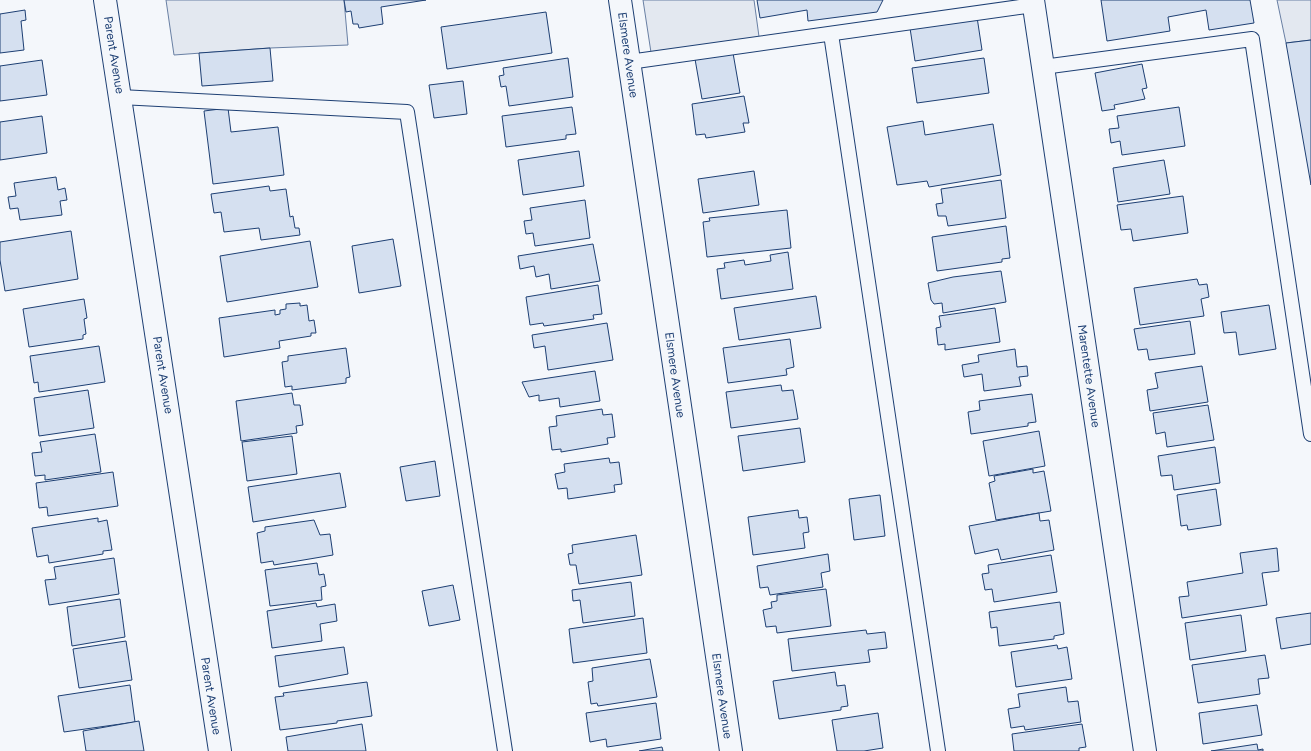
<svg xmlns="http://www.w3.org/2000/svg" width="1311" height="751" viewBox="0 0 1311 751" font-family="Figtree,sans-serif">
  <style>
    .parking { fill: #e3e8f0; stroke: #687fa3 }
    .building { fill: #d5e0f0; stroke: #1d3f73 }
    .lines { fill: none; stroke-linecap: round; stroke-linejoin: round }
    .service-casing { stroke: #1d3f73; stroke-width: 16 }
    .minor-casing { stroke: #1d3f73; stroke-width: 24 }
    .tertiary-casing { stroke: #1d3f73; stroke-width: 24 }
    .service { stroke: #f4f7fb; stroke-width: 14 }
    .minor { stroke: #f4f7fb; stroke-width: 22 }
    .tertiary { stroke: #f4f7fb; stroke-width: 22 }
    .labels { text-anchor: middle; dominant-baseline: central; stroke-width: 3; stroke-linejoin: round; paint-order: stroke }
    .street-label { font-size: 12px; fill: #1d3f73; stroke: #f4f7fb }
  </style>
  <rect width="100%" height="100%" fill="#f4f7fb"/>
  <!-- parking -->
  <g class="parking">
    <polygon points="166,0 344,0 348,45 270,48 174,55"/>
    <polygon points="643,0 754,0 760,44 652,59"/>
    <polygon points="1277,0 1311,0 1311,40 1286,43"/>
  </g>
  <!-- building -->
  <g class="building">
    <polygon points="344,0 426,0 381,7 383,24 359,28 358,24 353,24 351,11 346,12"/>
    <polygon points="757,0 883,0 877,12 808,21 807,10 760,18"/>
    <polygon points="1101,0 1250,0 1254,23 1209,30 1206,10 1168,17 1170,31 1107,41"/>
    <polygon points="25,10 26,20 21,21 24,50 0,53 0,14"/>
    <polygon points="546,12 552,53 447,69 441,27"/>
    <polygon points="977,17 982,50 915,61 910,28"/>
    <polygon points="1311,40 1311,185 1286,43"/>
    <polygon points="270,48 273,81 202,86 199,53"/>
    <polygon points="733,53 740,93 702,99 695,59"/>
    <polygon points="568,58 573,97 509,106 506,86 501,87 499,76 504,75 503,68"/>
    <polygon points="984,58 989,93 917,103 912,68"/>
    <polygon points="42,60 47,95 0,101 0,66"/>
    <polygon points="1142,64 1147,88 1142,89 1145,99 1114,105 1115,109 1102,111 1095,73"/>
    <polygon points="463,81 467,114 434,118 429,85"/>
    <polygon points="744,96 749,123 743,123 745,132 706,138 705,134 696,135 692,104"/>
    <polygon points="572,107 576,134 566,135 566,139 506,147 502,116"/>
    <polygon points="1179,107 1185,146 1122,155 1120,141 1111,143 1109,129 1119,128 1117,116"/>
    <polygon points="228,108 231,132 278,127 284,175 213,184 204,111"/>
    <polygon points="42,116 47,153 0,160 0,122"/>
    <polygon points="923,121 925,135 993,124 1001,175 929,187 927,181 897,185 887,127"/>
    <polygon points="579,151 584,186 523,195 518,160"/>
    <polygon points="1164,160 1170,194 1118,202 1113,168"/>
    <polygon points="754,171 759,205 703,213 698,179"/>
    <polygon points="56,177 58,190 65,188 67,200 60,201 62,215 20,220 18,208 10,209 8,197 16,196 14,183"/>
    <polygon points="1001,180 1006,218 948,226 946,216 938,216 936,204 943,203 941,189"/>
    <polygon points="269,186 270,191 286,189 290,217 293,216 295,228 299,228 300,235 261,240 259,228 224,232 221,212 214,213 211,194"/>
    <polygon points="1183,196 1188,233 1133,241 1131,229 1121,230 1117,205"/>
    <polygon points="585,200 590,238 535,246 533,233 526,234 524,221 532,220 530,208"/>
    <polygon points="787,210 791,248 707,257 703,222 710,221 709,218"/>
    <polygon points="1006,226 1010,258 1002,259 1002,262 937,271 932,237"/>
    <polygon points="71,231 78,279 5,291 0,260 0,242"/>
    <polygon points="393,239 401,286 359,293 352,246"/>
    <polygon points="310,241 318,287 227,302 220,256"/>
    <polygon points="593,244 600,281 551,289 549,274 536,277 534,266 520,269 518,256"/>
    <polygon points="788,252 793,289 721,299 717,269 725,268 724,263 744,260 745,265 771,261 770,255"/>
    <polygon points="1001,271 1006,302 943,313 942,303 934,304 931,300 928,283 953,277"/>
    <polygon points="1197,279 1199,285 1207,284 1209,297 1201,299 1204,316 1140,325 1134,288"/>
    <polygon points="598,285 602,314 593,315 594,319 544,326 543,323 530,325 526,297"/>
    <polygon points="816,296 821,328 739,340 734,308"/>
    <polygon points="84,299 87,318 84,319 86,334 83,335 83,339 29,347 23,309"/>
    <polygon points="300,303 300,306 307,305 309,321 314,320 316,333 311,333 311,336 279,341 280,348 224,357 219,318 275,310 275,315 280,314 280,310 286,309 286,304"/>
    <polygon points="1269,305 1276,349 1239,355 1236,332 1224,333 1221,312"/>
    <polygon points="995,308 1000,342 945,350 945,344 938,345 936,328 941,327 939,316"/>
    <polygon points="1190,321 1195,354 1149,360 1147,349 1138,350 1134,329"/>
    <polygon points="607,323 613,360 548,370 545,346 534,348 532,335"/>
    <polygon points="790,339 794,367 786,369 787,375 728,383 723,348"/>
    <polygon points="99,346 105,382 39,392 38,382 34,383 30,356"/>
    <polygon points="346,348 350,377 346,378 346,383 292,390 292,386 285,387 282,362 288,361 288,356"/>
    <polygon points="1015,349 1017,367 1027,366 1028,376 1019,377 1021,386 984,391 982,374 964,377 962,365 979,362 978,355"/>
    <polygon points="1202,366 1208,402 1150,411 1147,390 1158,388 1155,373"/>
    <polygon points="595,371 600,401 560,407 559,398 539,401 539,395 529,397 522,382"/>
    <polygon points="781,385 782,391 793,390 798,419 731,428 726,392"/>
    <polygon points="88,390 94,428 39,436 34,398"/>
    <polygon points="292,393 294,405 300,405 303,425 296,426 297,433 241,441 236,401"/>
    <polygon points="1032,394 1036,422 1028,423 1028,426 971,434 968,412 980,410 979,401"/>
    <polygon points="1208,405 1214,440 1167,447 1165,432 1156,434 1153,413"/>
    <polygon points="602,409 603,415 612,414 615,437 607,438 608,444 561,452 561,449 552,450 549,427 557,426 556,416"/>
    <polygon points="800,428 805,462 743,471 738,436"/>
    <polygon points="1039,431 1045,466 989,476 983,441"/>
    <polygon points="95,434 101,472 45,480 45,475 35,476 32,453 42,452 40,442"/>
    <polygon points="292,436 297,474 247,481 242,442"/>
    <polygon points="1215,447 1220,483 1174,490 1172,475 1161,476 1158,456"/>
    <polygon points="609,458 610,463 619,462 622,484 614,485 615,492 568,499 567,488 558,489 555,474 565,472 564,464"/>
    <polygon points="435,461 440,496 406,501 400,467"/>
    <polygon points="1033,469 1033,473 1044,471 1051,511 996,520 989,483 995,481 994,476"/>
    <polygon points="113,472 118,506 48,516 47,507 39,508 36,483"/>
    <polygon points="340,473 346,507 253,522 248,487"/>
    <polygon points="1216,489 1221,525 1188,530 1187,525 1181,526 1177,495"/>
    <polygon points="880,495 885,536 854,540 849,499"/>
    <polygon points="798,510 799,518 807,517 809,532 803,533 805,548 753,555 748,517"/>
    <polygon points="1039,513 1040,521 1049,520 1054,550 1001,560 998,549 975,554 969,526"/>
    <polygon points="98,518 98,522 107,520 112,550 103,551 103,554 49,563 48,555 37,557 32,528"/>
    <polygon points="314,520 320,535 330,534 333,555 274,565 273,561 261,563 257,533 265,531 265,527"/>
    <polygon points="636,535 642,575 579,584 576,565 570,565 568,554 573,553 572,545"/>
    <polygon points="1277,548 1279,571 1262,573 1267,605 1182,618 1179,597 1189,596 1187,582 1243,573 1240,553"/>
    <polygon points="828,554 830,571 821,573 823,587 770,595 768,587 760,588 757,566"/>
    <polygon points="1051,555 1057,592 994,602 992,589 985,590 982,574 989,573 988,565"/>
    <polygon points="114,558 119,594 49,605 45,580 56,579 54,567"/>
    <polygon points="317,563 319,575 324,574 326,586 321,587 322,600 270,606 265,570"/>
    <polygon points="631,582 635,616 583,623 580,600 573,601 572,590"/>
    <polygon points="453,585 460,620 429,626 422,591"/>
    <polygon points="826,589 831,626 777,633 776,626 766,627 763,610 772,608 771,602 777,601 777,595"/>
    <polygon points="120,599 125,637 72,646 67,607"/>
    <polygon points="1060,602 1064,634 1054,636 1054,639 999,646 997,627 991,628 989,612"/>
    <polygon points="316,603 317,607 335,604 337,621 320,624 322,641 272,648 267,611"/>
    <polygon points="1311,613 1311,644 1281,649 1276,618"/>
    <polygon points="1241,615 1246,651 1190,660 1185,623"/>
    <polygon points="643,618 647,653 573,663 569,629"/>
    <polygon points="866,630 867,634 885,632 887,648 868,650 870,662 792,671 788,639"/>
    <polygon points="126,641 132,680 79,688 73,649"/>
    <polygon points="1057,645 1058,649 1067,647 1072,679 1016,687 1011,652"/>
    <polygon points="344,647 348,674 279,687 275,656"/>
    <polygon points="1265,655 1269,678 1258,679 1260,694 1198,703 1192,665"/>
    <polygon points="650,659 657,697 598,706 597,703 591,704 588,682 593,681 592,668"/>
    <polygon points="835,672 837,686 845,685 848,706 841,707 841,710 779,719 773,681"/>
    <polygon points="367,682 372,716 337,721 337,723 280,730 275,697 284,696 283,693"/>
    <polygon points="130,685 135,722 64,732 58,696"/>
    <polygon points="1066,687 1068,702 1078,701 1081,722 1025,730 1024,726 1011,728 1008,709 1020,707 1018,694"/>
    <polygon points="656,703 661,739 607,747 606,739 590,742 586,713"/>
    <polygon points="1257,705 1262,735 1203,744 1199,713"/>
    <polygon points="878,713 883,748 864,751 837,751 832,720"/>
    <polygon points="139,721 144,751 86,751 83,731"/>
    <polygon points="362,724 366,751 288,751 286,737"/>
    <polygon points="1082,724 1086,747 1079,748 1079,751 1014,751 1012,734"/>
    <polygon points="1257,744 1258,750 1263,749 1263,751 1211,751"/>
    <polygon points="662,747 663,751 639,751"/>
  </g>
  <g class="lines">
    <!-- service casing -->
    <g class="service-casing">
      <g id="service">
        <polyline points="831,34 938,751"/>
        <polyline points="629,62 1034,5"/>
        <polyline points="1043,67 1252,39 1311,434"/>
        <polyline points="120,97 407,112 505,751"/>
      </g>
    </g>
    <!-- minor casing -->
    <g class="minor-casing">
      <g id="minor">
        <polyline points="620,0 731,751"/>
        <polyline points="1033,0 1145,751"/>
      </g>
    </g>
    <!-- tertiary casing -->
    <g class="tertiary-casing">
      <polyline id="tertiary" points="105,0 220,751"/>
    </g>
    <!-- service -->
    <use href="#service" class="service"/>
    <!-- minor -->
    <use href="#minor" class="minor"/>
    <!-- tertiary -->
    <use href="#tertiary" class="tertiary"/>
  </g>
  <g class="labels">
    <!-- street labels -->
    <g class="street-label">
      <text transform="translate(114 55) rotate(81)">Parent Avenue</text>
      <text transform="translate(628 55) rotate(82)">Elsmere Avenue</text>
      <text transform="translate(163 375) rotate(81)">Parent Avenue</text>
      <text transform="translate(675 375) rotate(82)">Elsmere Avenue</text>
      <text transform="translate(1089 376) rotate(82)">Marentette Avenue</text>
      <text transform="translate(211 696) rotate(81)">Parent Avenue</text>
      <text transform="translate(722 696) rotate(82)">Elsmere Avenue</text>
    </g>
  </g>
</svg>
